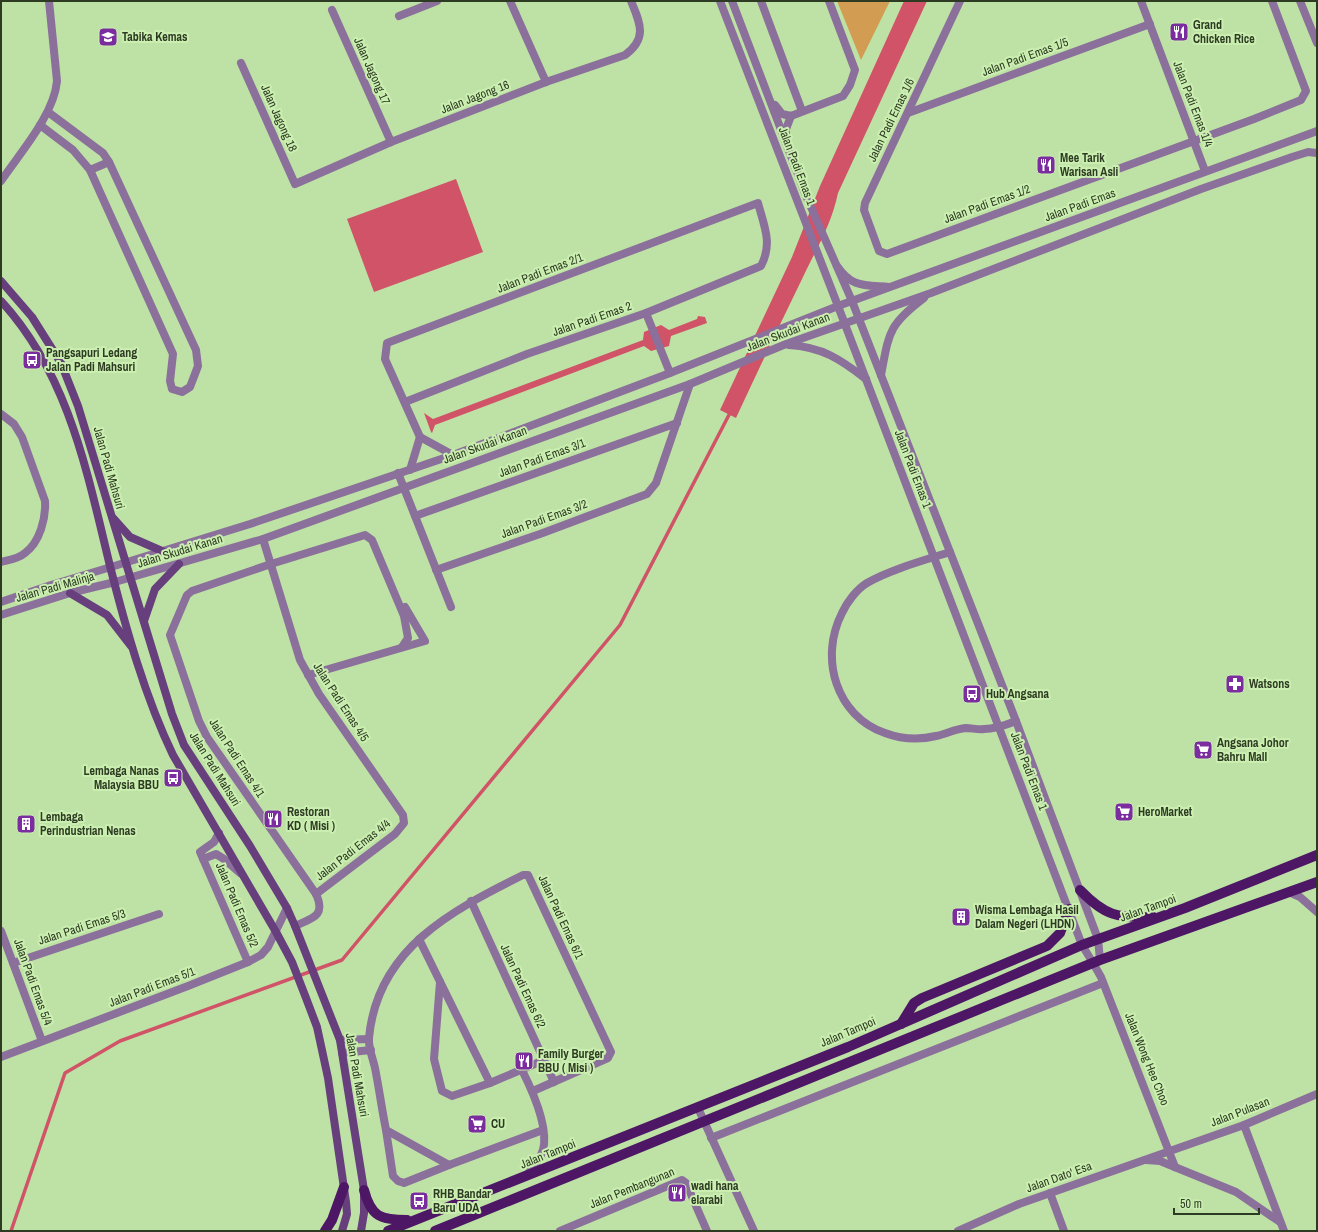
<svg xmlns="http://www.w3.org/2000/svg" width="1318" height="1232" viewBox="0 0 1318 1232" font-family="'Archivo Narrow',sans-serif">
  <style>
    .green { fill: #d29c52 }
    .water { fill: #d05368 }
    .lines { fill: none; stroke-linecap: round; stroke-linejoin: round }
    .stream { stroke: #d05368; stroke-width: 3.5 }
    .minor { stroke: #8b709b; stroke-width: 8 }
    .tertiary { stroke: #8b709b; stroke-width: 8 }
    .secondary { stroke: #673f7d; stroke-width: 8 }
    .primary { stroke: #4d1766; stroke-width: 10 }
    .labels { text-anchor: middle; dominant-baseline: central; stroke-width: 4; stroke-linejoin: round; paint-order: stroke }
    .poi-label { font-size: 12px; font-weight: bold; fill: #2d3b22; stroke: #cbefb1; text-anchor: start }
    .street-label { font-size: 12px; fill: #2d3b22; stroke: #cbefb1 }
  </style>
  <rect width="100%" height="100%" fill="#bee2a5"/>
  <!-- green -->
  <polygon class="green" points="837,1 890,1 861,60"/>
  <!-- water -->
  <g class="water">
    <path d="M904 1H927L838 193C831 226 817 247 803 277 780 324 758 371 736 418L720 410 792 257 820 186Z"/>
    <polygon points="456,179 483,252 374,292 347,219"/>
    <polygon points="698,316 705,317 707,323 671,336 669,346 651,351 644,346 435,425 432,433 431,432 424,413 433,419 643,340 644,332 661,325 669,330 697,319"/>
  </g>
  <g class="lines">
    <!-- stream -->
    <polyline class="stream" points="11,1231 65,1073 120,1041 342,960 620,625 731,411"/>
    <!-- minor -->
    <g class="minor">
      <polyline points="510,1 546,82"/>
      <polyline points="720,1 838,306"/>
      <polyline points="732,1 807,198 852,301"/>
      <polyline points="761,1 802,111"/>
      <polyline points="960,1 865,203 864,210 879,251 887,254 1254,119 1301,100 1306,91 1272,1"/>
      <polyline points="1141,1 1205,171"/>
      <polyline points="332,10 391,142"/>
      <polyline points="399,16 437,1"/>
      <path d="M241 63 295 184 391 142 546 82 625 55C648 38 640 23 631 1"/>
      <polyline points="775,105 782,114 791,116 843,96 850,85 855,70 829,1"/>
      <polyline points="908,113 1150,24"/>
      <polyline points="40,125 73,150 90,170 173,354 170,381 172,389 182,392 190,387 198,366 196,350 109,162 103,153 48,112"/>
      <polyline points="786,137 786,129 791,116"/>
      <polyline points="90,170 109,162"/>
      <path d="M1 181C20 153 54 115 57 81L49 1"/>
      <polyline points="646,313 670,373"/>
      <path d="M405 402 527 354 646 313 761 266C773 243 764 226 758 203L387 343 385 359 420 437 453 455"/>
      <path d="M1 414 14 424 22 437 45 501C46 518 40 542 25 553 18 559 9 560 1 562"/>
      <polyline points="410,470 420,437"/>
      <polyline points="398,473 451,607"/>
      <polyline points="415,516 677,423"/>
      <polyline points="263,539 300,660 319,694 403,815 404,823 395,834 316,894"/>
      <path d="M950 552C925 560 889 570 867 583 857 589 847 602 842 613 819 658 836 716 885 733 901 739 920 740 936 736 946 734 955 729 966 728 972 728 978 730 984 729 995 729 1006 725 1016 721"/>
      <polyline points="436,570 540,534 647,494 656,483 690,384"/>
      <polyline points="1,602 51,585 111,567"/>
      <polyline points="1,615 70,593 115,582"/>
      <polyline points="308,675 425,641 405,607"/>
      <polyline points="219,833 214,842 200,852 248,962"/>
      <polyline points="203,859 216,854 224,859 240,873"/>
      <polyline points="1289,892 1300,897 1317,912"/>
      <polyline points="471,901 554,1082"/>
      <path d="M295 926C313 918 326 916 316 894L207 737 199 721 170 635 187 595 192 591 271 564 365 535 372 540 404 616 408 638 402 647"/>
      <polyline points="1,931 42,1041"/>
      <polyline points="419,939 490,1083"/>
      <polyline points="13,963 159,914"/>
      <polyline points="1093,963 1101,977 1175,1167"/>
      <polyline points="440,982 434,1059 442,1091 452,1096 490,1083 544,1060"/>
      <polyline points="340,1040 369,1039"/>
      <polyline points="342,1053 371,1050"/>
      <polyline points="1,1057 188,986 248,962 261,955 268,947 287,908"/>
      <path d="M522 1070C532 1090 549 1128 543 1150 540 1160 533 1168 526 1176"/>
      <path d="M533 1091 608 1058 611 1052 528 875H523C451 911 377 949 369 1038 368 1047 373 1059 375 1068 379 1088 382 1110 386 1130L449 1165 543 1130"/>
      <polyline points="1244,1125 1284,1231"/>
      <polyline points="386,1130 393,1176 398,1181 404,1183 449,1165"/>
      <polyline points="711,1138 1103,983"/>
      <polyline points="1146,1160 1160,1161 1236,1192 1280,1222"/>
      <polyline points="1050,1193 1064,1231"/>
      <polyline points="560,1231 682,1180 686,1183 707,1231"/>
      <polyline points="958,1231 1019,1204 1244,1125 1317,1094"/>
    </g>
    <!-- tertiary -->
    <g class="tertiary">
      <polyline points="1300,1 1317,43"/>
      <path d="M837 266C852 288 864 285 889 287"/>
      <polyline points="852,301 1016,721 1098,939 1100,960"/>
      <polyline points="838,306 1082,945 1093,963"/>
      <path d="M789 345C822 347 840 359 866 379"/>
      <path d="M881 375C889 333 888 325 924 298"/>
      <polyline points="111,567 250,524 453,455 670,373 838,306 1317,131"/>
      <polyline points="115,582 263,539 690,384 786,344 931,293 1201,189 1292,157 1308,152 1317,153"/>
      <polyline points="698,1108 754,1231"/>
    </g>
    <!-- secondary -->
    <g class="secondary">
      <polyline points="1,281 32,317 61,363 78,406 172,714 184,745 250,846 287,908 295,926 340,1040 364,1190 364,1213 361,1231"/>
      <path d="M1 301C69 375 87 472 110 566 126 629 145 697 173 755L276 932 292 962 306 998 317 1027 328 1078 346 1202 347 1214 342 1231"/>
      <polyline points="113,518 130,537 162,551"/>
      <polyline points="70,593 107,615 131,646"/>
      <polyline points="144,621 155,589 179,564"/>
    </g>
    <!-- primary -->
    <g class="primary">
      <path d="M1080 890C1105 916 1117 918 1153 917"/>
      <polyline points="901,1024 914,1003 922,998 1047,946 1060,933 1069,909"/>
      <path d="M364 1190C371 1217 381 1220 407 1220"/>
      <polyline points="325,1231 332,1220 344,1187"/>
      <polyline points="388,1231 848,1047 1082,945 1185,908 1317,855"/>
      <polyline points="435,1231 1100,960 1317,882"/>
    </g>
  </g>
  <!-- icons -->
  <defs>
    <g id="restaurant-square" transform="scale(1)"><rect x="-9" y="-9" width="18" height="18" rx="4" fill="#7b2d9f" stroke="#cbefb1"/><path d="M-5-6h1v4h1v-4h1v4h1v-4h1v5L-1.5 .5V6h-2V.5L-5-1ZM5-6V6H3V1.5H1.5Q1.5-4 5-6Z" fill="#fff"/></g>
    <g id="school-square" transform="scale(1)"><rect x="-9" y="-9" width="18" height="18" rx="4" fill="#7b2d9f" stroke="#cbefb1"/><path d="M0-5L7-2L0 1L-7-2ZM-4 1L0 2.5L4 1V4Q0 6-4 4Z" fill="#fff"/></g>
    <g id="bus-square" transform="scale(1)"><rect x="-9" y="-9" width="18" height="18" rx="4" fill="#7b2d9f" stroke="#cbefb1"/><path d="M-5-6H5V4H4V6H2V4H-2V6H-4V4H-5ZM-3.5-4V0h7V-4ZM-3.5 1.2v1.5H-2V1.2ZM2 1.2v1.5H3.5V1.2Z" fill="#fff"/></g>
    <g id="pharmacy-square" transform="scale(1)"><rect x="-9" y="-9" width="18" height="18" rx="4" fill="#7b2d9f" stroke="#cbefb1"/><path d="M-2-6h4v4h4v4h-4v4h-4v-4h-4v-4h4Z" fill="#fff"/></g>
    <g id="supermarket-square" transform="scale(1)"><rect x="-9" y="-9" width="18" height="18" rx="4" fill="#7b2d9f" stroke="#cbefb1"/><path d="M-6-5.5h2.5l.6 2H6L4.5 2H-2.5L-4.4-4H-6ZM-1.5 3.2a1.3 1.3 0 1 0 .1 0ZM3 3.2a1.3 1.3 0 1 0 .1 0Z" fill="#fff"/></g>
    <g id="building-square" transform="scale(1)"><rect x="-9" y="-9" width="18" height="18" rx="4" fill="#7b2d9f" stroke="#cbefb1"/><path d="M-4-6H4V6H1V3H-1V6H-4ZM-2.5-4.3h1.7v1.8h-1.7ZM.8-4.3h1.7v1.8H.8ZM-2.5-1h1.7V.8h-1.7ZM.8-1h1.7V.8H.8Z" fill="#fff"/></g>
  </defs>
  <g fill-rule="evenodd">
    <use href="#restaurant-square" x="1179" y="32"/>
    <use href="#school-square" x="108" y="37"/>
    <use href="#restaurant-square" x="1046" y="165"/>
    <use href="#bus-square" x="32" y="360"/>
    <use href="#pharmacy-square" x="1235" y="684"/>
    <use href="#bus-square" x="972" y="694"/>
    <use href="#supermarket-square" x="1203" y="750"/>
    <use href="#bus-square" x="173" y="778"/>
    <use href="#supermarket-square" x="1124" y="812"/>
    <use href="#restaurant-square" x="273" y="819"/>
    <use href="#building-square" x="26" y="824"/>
    <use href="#building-square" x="961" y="917"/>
    <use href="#restaurant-square" x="524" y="1061"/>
    <use href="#supermarket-square" x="477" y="1124"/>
    <use href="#restaurant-square" x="677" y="1193"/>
    <use href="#bus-square" x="419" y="1201"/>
  </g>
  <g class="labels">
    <!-- poi labels -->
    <g class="poi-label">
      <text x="1193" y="25">Grand<tspan x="1193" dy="14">Chicken Rice</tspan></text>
      <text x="122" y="37">Tabika Kemas</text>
      <text x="1060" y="158">Mee Tarik<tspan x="1060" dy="14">Warisan Asli</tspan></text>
      <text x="46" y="353">Pangsapuri Ledang<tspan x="46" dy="14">Jalan Padi Mahsuri</tspan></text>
      <text x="1249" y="684">Watsons</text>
      <text x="986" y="694">Hub Angsana</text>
      <text x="1217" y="743">Angsana Johor<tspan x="1217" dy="14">Bahru Mall</tspan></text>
      <text x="159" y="771" text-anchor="end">Lembaga Nanas<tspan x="159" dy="14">Malaysia BBU</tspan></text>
      <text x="287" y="812">Restoran<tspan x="287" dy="14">KD ( Misi )</tspan></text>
      <text x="1138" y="812">HeroMarket</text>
      <text x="40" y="817">Lembaga<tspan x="40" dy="14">Perindustrian Nenas</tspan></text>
      <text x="975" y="910">Wisma Lembaga Hasil<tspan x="975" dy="14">Dalam Negeri (LHDN)</tspan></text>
      <text x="538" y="1054">Family Burger<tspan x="538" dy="14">BBU ( Misi )</tspan></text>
      <text x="491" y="1124">CU</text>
      <text x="691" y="1186">wadi hana<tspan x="691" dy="14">elarabi</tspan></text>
      <text x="433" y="1194">RHB Bandar<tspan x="433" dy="14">Baru UDA</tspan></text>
    </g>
    <!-- street labels -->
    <g class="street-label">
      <text transform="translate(1025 57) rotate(-20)">Jalan Padi Emas 1/5</text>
      <text transform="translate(372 71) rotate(66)">Jalan Jagong 17</text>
      <text transform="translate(475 97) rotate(-21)">Jalan Jagong 16</text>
      <text transform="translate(1193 104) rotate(69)">Jalan Padi Emas 1/4</text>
      <text transform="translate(279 118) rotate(66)">Jalan Jagong 18</text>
      <text transform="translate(891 120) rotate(-64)">Jalan Padi Emas 1/6</text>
      <text transform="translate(797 166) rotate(69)">Jalan Padi Emas 1</text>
      <text transform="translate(987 204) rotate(-20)">Jalan Padi Emas 1/2</text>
      <text transform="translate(1080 205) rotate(-20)">Jalan Padi Emas</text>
      <text transform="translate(540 273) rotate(-21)">Jalan Padi Emas 2/1</text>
      <text transform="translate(592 319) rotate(-19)">Jalan Padi Emas 2</text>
      <text transform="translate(788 332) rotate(-21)">Jalan Skudai Kanan</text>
      <text transform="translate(485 445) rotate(-20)">Jalan Skudai Kanan</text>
      <text transform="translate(542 458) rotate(-20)">Jalan Padi Emas 3/1</text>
      <text transform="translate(109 468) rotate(74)">Jalan Padi Mahsuri</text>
      <text transform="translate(913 469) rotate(69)">Jalan Padi Emas 1</text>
      <text transform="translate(544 519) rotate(-20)">Jalan Padi Emas 3/2</text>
      <text transform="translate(180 551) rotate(-17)">Jalan Skudai Kanan</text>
      <text transform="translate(55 587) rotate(-16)">Jalan Padi Malinja</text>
      <text transform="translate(341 702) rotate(57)">Jalan Padi Emas 4/5</text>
      <text transform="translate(237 758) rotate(57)">Jalan Padi Emas 4/1</text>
      <text transform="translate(215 769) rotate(58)">Jalan Padi Mahsuri</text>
      <text transform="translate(1029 771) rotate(69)">Jalan Padi Emas 1</text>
      <text transform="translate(353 850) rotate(-38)">Jalan Padi Emas 4/4</text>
      <text transform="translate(237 905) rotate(67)">Jalan Padi Emas 5/2</text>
      <text transform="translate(1148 908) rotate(-20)">Jalan Tampoi</text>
      <text transform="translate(561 917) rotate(65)">Jalan Padi Emas 6/1</text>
      <text transform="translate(82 927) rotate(-18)">Jalan Padi Emas 5/3</text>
      <text transform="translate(33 982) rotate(70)">Jalan Padi Emas 5/4</text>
      <text transform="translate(523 986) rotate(65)">Jalan Padi Emas 6/2</text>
      <text transform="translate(152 987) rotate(-21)">Jalan Padi Emas 5/1</text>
      <text transform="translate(848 1032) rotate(-23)">Jalan Tampoi</text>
      <text transform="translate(1147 1059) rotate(68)">Jalan Wong Hee Choo</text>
      <text transform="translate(357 1075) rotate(80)">Jalan Padi Mahsuri</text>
      <text transform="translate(1240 1112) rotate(-21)">Jalan Pulasan</text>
      <text transform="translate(548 1154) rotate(-22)">Jalan Tampoi</text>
      <text transform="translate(1059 1177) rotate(-20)">Jalan Dato' Esa</text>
      <text transform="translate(632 1188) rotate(-22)">Jalan Pembangunan</text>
    </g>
  </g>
  <!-- border -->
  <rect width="1318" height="1232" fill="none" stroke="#2d3b22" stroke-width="4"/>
  <!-- scale -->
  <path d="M1174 1208v6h85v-6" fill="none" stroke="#2d3b22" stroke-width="2"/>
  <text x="1180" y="1208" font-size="12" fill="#2d3b22" stroke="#cbefb1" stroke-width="3" paint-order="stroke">50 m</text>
</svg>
